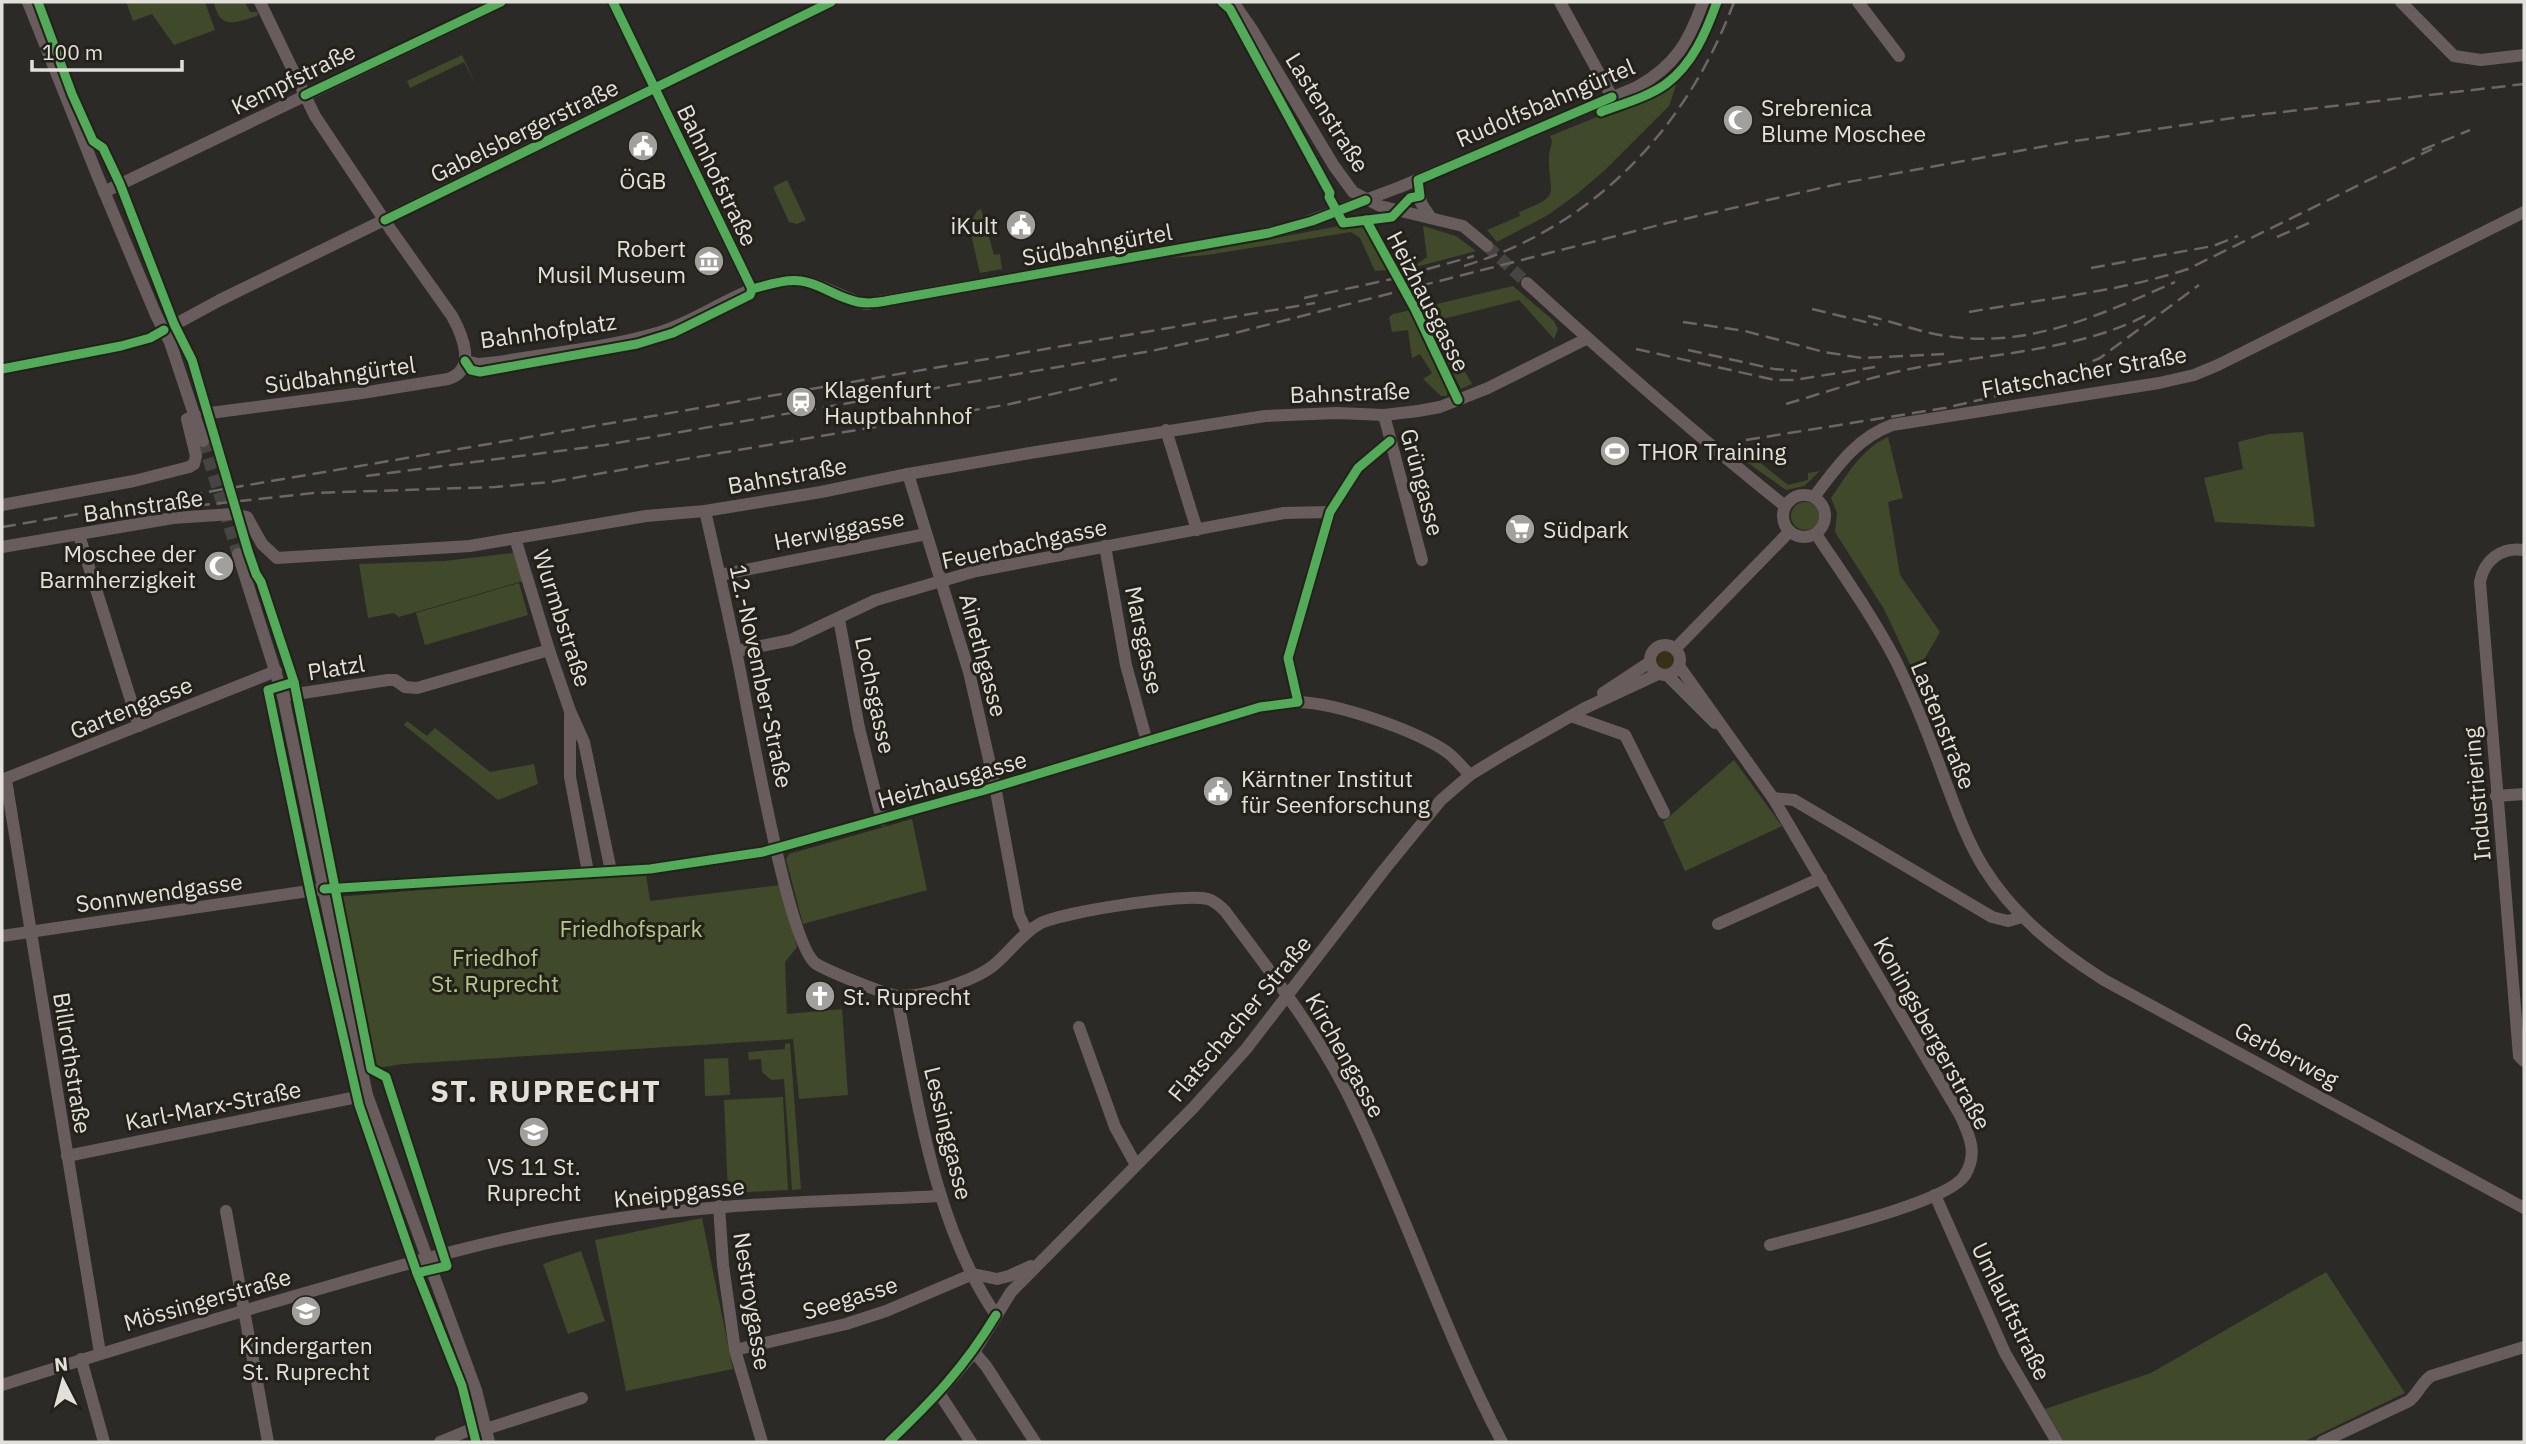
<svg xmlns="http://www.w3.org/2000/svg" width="2526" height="1444" viewBox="0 0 2526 1444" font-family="'IBM Plex Sans',sans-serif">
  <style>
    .green { fill: #404a2a }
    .sand { fill: #393115 }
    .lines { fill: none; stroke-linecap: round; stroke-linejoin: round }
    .minor-tunnel { stroke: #464541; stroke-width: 12; stroke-dasharray: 12 6; stroke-linecap: butt }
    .minor { stroke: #685c5d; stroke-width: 12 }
    .rail { stroke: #6c6666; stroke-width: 2.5; stroke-dasharray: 14 7; stroke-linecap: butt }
    .cycleway-casing { stroke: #24211a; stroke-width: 13 }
    .cycleway { stroke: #51ab58; stroke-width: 9 }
    .labels { text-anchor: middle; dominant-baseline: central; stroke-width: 6; stroke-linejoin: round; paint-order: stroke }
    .street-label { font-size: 23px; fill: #e2e0db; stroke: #24211a }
    .poi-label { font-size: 23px; fill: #e2e0db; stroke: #24211a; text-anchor: start }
    .park-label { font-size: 23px; fill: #b2c888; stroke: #24211a }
    .district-label { font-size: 30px; font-weight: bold; letter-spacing: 2px; fill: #e2e0db; stroke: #24211a }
  </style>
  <rect width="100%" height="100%" fill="#2b2a26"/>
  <!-- green -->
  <g class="green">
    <polygon points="126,2 205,2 215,30 174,45 152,14 133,21"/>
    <path d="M214 2H245L250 12H258L257 16C236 23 219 30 214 2Z"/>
    <polygon points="462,55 476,85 464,62 410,88 407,81"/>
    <path d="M1679 76 1669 106 1605 170 1577 194 1548 215 1497 242 1487 230 1520 216 1519 212C1564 194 1548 196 1549 157 1549 152 1551 147 1552 141L1550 136 1656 93Z"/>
    <polygon points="787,180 806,220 797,224 789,222 773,187"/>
    <polygon points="981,209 994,255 1000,254 1002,269 980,273 969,226 977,211"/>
    <polygon points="1355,223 1365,228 1388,270 1375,271 1360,238 1351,232 1207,255 1170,258"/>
    <polygon points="1423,226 1456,236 1476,251 1412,268 1427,257"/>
    <polygon points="1513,286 1554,321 1558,329 1554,339 1519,300 1435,321 1472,384 1461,389 1420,308"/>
    <polygon points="1411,310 1448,387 1447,396 1441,396 1423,379 1432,373 1420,354 1412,358 1408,330 1392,332 1389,317 1393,314"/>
    <polygon points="2303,432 2315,527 2215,522 2204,478 2243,469 2238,442 2269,434"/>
    <path d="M1888 437 1903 498 1888 502 1900 575 1940 632 1915 675 1884 609 1835 532 1837 513 1831 498C1848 474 1861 449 1888 437Z"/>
    <polygon points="1743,456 1752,456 1788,485 1808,480 1808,473 1820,471 1804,486 1786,490 1741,458"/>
    <circle cx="1805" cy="516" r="14"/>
    <polygon points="513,553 523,581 399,617 394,613 368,618 359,564 444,561"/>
    <polygon points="519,583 528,615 425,645 416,613"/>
    <polygon points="407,721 427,736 435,728 490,772 534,764 538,784 498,800 404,725"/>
    <polygon points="1734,760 1782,826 1685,871 1663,822"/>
    <polygon points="912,819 927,890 803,924 786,859 789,854"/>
    <polygon points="646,874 650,901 781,885 797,947 785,962 787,1014 842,1009 848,1095 799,1099 793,1039 403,1064 371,1069 336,897 594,876"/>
    <polygon points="790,1043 801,1189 792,1190 784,1079 771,1080 762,1072 761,1059 749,1060 748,1052 785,1049 785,1044"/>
    <polygon points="728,1058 730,1095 705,1096 704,1059"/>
    <polygon points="783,1097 788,1190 728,1193 724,1100"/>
    <polygon points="702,1218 733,1369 626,1391 595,1240"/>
    <polygon points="581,1251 605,1321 568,1334 543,1264"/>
    <polygon points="2326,1272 2405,1393 2303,1442 2064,1442 2045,1409 2151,1373"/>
  </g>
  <!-- sand -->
  <circle class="sand" cx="1665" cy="661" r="10"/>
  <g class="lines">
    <!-- minor-tunnel -->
    <g class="minor-tunnel">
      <polyline points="1487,246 1527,283"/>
      <polyline points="203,441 238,554"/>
    </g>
    <!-- minor -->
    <g class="minor">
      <polyline points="28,2 98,177 156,315 170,342 203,441"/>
      <polyline points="613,2 752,289"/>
      <polyline points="1233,2 1253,31 1334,166 1353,192 1380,206 1463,226 1487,246"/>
      <polyline points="1560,2 1612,97"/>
      <polyline points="1858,2 1899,56"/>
      <polyline points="2401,2 2454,56 2481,60 2524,55"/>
      <polyline points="1418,180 1421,203 1431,218"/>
      <polyline points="104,192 501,2"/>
      <path d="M1527 283C1611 360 1696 435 1785 506"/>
      <path d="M465 361 479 364 498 362C550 353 605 348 657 333 704 320 746 280 796 281 821 281 843 300 867 304L1242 238 1290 228 1400 187 1637 87C1675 66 1689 42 1703 2"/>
      <polyline points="2,369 121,346 150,338 220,300 831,2"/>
      <path d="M210 413 362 393 448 379C477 370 463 336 452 316L391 230 315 116 260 2"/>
      <polyline points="1384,415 1422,560"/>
      <polyline points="1166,430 1197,530"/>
      <polyline points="908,474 969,672 995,786 1019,915 1027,932"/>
      <circle cx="1804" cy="516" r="21"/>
      <path d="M1814 497C1836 468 1856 438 1892 425L2159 383 2194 375 2218 365 2524 212"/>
      <polyline points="2,505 134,481 189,467 194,464 196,456 187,419 195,415"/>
      <path d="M705 511C716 558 726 604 736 651 747 701 786 939 815 963 825 970 888 996 899 996 924 997 974 981 994 965 1010 952 1022 933 1041 923 1064 912 1184 893 1208 899 1215 901 1220 906 1225 911 1273 975 1322 1038 1356 1111 1408 1220 1446 1336 1502 1442"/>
      <path d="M1816 534C1844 576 1873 617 1896 661 1914 698 1929 736 1943 775 1955 806 1966 839 1984 868 2014 916 2057 950 2104 980L2524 1208"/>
      <polyline points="79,535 139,726"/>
      <polyline points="515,538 549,650 570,711 584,742 611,871"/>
      <polyline points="1105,546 1126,665 1147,742"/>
      <polyline points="2,547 173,518 233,514 247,517 262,544 277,558 470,546 646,516 705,511 821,492 908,474 1036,452 1265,416 1337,413 1384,415 1418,411 1440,407 1488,388 1586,339"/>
      <path d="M2524 550C2501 547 2484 560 2480 582L2519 1056 2524 1061"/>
      <polyline points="238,554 283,696 367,1095 476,1390 489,1442"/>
      <polyline points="720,575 926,534"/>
      <polyline points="839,619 859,728 882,820"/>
      <circle cx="1665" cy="660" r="15"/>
      <polyline points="1675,649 1789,532"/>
      <polyline points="736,651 791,640 876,600 976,571 1284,513 1330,512"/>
      <path d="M1679 666 1773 798 1960 1115C1970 1136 1978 1154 1965 1175 1949 1203 1806 1235 1770 1245"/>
      <polyline points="1667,675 1715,723"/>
      <polyline points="1603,693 1650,662"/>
      <polyline points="283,696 388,680 395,680 405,687 417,688 549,650"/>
      <path d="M1298 702C1337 703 1415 730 1447 752 1455 758 1463 768 1470 775"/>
      <polyline points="570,715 570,777 588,872"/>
      <polyline points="1571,716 1625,735 1664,813"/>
      <polyline points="2,780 276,671"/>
      <polyline points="6,780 100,1353"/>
      <polyline points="2496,796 2524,794"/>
      <polyline points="1773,798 1794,800 1992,917 2008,921 2022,917"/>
      <polyline points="1718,924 1821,878"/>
      <polyline points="2,936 322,889 650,869 763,852 985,790 1260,707 1298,702 1288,658 1330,512 1358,468 1390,441"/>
      <path d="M897 997C918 1102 934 1225 996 1315"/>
      <polyline points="1079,1027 1115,1127 1136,1165"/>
      <polyline points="67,1156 367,1095"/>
      <polyline points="1935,1195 2005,1353 2057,1442"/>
      <polyline points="719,1206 723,1265 735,1350 762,1442"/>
      <polyline points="226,1211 268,1442"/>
      <polyline points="735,1350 846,1324 886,1311 973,1274 997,1279 1009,1276 1031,1266"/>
      <polyline points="974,1352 986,1366 1035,1442"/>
      <polyline points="81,1359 104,1442"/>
      <path d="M2 1385C109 1351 217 1318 326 1287 412 1262 499 1237 588 1223 704 1203 823 1202 941 1196"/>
      <polyline points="939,1393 971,1442"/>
      <polyline points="486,1429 582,1398"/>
      <polyline points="440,1442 484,1424"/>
      <polyline points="889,1442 939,1393 974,1352 1011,1292 1193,1108 1246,1049 1384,870 1441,800 1470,775 1506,753 1585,708 1658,674"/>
      <path d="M2322 1442 2409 1401C2418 1394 2421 1383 2431 1376L2524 1347"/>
    </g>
    <!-- rail -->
    <g class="rail">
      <polyline points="2422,150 2470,130"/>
      <polyline points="2277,237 2309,223"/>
      <path d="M1464 266C1595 226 1687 128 1734 2"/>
      <polyline points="2091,268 2213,246 2238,236"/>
      <polyline points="1304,298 1392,279 1474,256"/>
      <polyline points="1812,309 1878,325"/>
      <path d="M1969 312C2042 299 2118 292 2188 269L2432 149"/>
      <path d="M1868 316C1895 322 1921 333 1947 336 2029 349 2102 314 2175 282"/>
      <polyline points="1683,322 1745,331 1824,352 1862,358 1944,354"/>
      <polyline points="1636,349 1775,380 1794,380 1875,367"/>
      <polyline points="1688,350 1774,369 1797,371"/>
      <path d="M1786 404C1830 391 1875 375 1920 367 1992 354 2087 349 2150 313"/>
      <polyline points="1746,440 1945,408 2031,388 2100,358 2199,285"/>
      <polyline points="366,476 605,445 1151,351 1235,333 1667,223 1843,183 2068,142 2239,117 2524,84"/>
      <polyline points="175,508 313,493 495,487 550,482 1010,404 1117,379"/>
      <polyline points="2,527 1315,303"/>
    </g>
    <!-- cycleway casing -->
    <g class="cycleway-casing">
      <g id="cycleway">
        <polyline points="38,2 72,94 93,141 103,148 120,184 174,324 192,360 248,551 256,574 261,582 294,682 371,1069 386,1077 447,1266 417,1273"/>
        <polyline points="613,2 752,289"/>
        <polyline points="1222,2 1230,9 1330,193 1329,197 1343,223 1392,217 1410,198 1420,196 1418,180 1612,97"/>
        <polyline points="305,95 501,2"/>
        <path d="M1601 112C1622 104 1648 97 1666 84 1693 64 1706 32 1717 2"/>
        <polyline points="385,220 831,2"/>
        <polyline points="1366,220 1415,309 1458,400"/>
        <path d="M465 361 471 370 480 372 637 344 673 333 750 295 752 289C768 285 784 279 801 281 818 283 832 294 848 299 863 305 876 303 891 300L1269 233 1312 221 1366 200"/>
        <polyline points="2,369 121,346 150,338 164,330"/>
        <polyline points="294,682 268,690 312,900 359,1105 417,1273 462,1386 476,1442"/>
        <polyline points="324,889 650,869 763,852 985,790 1260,707 1298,702 1288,658 1330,512 1358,468 1390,441"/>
        <path d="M889 1442C933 1400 964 1368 996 1315"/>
      </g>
    </g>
    <!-- cycleway -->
    <use href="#cycleway" class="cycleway"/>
  </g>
  <!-- icons -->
  <defs>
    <g id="mosque-disc" transform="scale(1.575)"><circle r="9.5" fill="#a2a09c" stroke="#24211a"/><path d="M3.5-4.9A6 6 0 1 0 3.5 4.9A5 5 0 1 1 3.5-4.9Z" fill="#fff"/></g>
    <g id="civic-disc" transform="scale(1.575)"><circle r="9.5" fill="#a2a09c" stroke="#24211a"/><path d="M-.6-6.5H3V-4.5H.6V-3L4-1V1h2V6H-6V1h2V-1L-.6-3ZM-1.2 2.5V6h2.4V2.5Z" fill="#fff"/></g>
    <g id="museum-disc" transform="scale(1.575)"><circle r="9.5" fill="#a2a09c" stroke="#24211a"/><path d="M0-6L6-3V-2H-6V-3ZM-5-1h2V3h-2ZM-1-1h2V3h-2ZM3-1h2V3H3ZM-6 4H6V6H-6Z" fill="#fff"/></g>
    <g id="station-disc" transform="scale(1.575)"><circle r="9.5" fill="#a2a09c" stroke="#24211a"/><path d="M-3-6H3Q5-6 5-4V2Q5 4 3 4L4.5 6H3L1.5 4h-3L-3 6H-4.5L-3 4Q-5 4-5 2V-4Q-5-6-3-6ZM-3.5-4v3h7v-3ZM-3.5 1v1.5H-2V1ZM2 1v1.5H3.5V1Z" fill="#fff"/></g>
    <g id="stadium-disc" transform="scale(1.575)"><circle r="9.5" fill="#a2a09c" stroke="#24211a"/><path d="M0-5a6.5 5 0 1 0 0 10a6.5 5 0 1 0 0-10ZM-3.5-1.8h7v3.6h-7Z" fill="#fff"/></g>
    <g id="supermarket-disc" transform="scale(1.575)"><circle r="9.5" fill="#a2a09c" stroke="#24211a"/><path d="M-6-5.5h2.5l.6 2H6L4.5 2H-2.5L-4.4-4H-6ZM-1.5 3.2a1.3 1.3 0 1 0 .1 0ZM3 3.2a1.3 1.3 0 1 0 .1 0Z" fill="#fff"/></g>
    <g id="church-disc" transform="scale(1.575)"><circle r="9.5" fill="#a2a09c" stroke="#24211a"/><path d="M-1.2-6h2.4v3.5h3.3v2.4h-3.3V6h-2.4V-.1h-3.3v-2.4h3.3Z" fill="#fff"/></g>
    <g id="school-disc" transform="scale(1.575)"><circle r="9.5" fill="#a2a09c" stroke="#24211a"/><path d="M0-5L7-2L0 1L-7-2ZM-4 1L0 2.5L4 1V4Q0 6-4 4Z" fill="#fff"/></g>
  </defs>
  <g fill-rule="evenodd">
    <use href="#mosque-disc" x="1738" y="120"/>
    <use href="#civic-disc" x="643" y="146"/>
    <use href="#civic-disc" x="1021" y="225"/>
    <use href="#museum-disc" x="709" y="261"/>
    <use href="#station-disc" x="801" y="402"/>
    <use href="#stadium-disc" x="1615" y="451"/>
    <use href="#supermarket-disc" x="1520" y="529"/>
    <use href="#mosque-disc" x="219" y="566"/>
    <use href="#civic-disc" x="1218" y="791"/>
    <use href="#church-disc" x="820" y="996"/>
    <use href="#school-disc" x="534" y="1132"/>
    <use href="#school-disc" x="306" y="1311"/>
  </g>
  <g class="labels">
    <!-- street labels -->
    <g class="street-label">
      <text transform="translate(293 78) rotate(-26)">Kempfstraße</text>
      <text transform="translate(1545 102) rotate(-23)">Rudolfsbahngürtel</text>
      <text transform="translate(1328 112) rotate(58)">Lastenstraße</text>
      <text transform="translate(524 130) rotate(-26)">Gabelsbergerstraße</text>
      <text transform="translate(718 175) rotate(64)">Bahnhofstraße</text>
      <text transform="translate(1097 244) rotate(-10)">Südbahngürtel</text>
      <text transform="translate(1429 301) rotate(63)">Heizhausgasse</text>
      <text transform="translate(548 330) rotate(-8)">Bahnhofplatz</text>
      <text transform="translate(2084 371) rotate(-10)">Flatschacher Straße</text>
      <text transform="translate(340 374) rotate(-8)">Südbahngürtel</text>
      <text transform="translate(1350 392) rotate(-2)">Bahnstraße</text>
      <text transform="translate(787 475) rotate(-10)">Bahnstraße</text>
      <text transform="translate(1423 482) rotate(75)">Grüngasse</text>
      <text transform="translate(143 505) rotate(-8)">Bahnstraße</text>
      <text transform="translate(839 529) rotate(-11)">Herwiggasse</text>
      <text transform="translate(1024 543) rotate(-12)">Feuerbachgasse</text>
      <text transform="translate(563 618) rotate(72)">Wurmbstraße</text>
      <text transform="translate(1145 640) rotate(78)">Marsgasse</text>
      <text transform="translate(984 655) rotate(75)">Ainethgasse</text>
      <text transform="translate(336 667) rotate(-9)">Platzl</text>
      <text transform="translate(762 676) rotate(78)">12.-November-Straße</text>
      <text transform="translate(876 695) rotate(78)">Lochsgasse</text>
      <text transform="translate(131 707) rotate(-22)">Gartengasse</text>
      <text transform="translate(1944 725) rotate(68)">Lastenstraße</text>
      <text transform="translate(952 779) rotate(-16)">Heizhausgasse</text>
      <text transform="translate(2476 794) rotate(-95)">Industriering</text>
      <text transform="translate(159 892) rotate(-8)">Sonnwendgasse</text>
      <text transform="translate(1239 1018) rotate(-50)">Flatschacher Straße</text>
      <text transform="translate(1933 1033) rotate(61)">Koningsbergerstraße</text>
      <text transform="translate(2287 1054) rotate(28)">Gerberweg</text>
      <text transform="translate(1346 1055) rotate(61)">Kirchengasse</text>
      <text transform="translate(73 1063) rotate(81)">Billrothstraße</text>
      <text transform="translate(213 1105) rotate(-11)">Karl-Marx-Straße</text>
      <text transform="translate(949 1133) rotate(76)">Lessinggasse</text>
      <text transform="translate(679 1192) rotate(-6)">Kneippgasse</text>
      <text transform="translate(850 1297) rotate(-17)">Seegasse</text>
      <text transform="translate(207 1299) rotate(-16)">Mössingerstraße</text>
      <text transform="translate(753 1301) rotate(81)">Nestroygasse</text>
      <text transform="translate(2012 1311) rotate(64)">Umlauftstraße</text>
    </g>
    <!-- poi labels -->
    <g class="poi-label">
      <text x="1761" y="107">Srebrenica<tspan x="1761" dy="26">Blume Moschee</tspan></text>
      <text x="643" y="180" text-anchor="middle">ÖGB</text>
      <text x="998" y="225" text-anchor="end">iKult</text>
      <text x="686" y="248" text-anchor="end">Robert<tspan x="686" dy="26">Musil Museum</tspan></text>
      <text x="824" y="389">Klagenfurt<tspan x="824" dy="26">Hauptbahnhof</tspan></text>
      <text x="1638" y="451">THOR Training</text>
      <text x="1543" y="529">Südpark</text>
      <text x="196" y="553" text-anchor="end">Moschee der<tspan x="196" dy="26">Barmherzigkeit</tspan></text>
      <text x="1241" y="778">Kärntner Institut<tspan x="1241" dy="26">für Seenforschung</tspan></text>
      <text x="843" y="996">St. Ruprecht</text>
      <text x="534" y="1166" text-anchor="middle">VS 11 St.<tspan x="534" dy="26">Ruprecht</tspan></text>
      <text x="306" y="1345" text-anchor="middle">Kindergarten<tspan x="306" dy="26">St. Ruprecht</tspan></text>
    </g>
    <!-- park labels -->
    <g class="park-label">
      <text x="631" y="928">Friedhofspark</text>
      <text x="495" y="957">Friedhof<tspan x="495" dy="26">St. Ruprecht</tspan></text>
    </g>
    <!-- district labels -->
    <g class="district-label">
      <text x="546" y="1090">ST. RUPRECHT</text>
    </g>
  </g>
  <!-- border -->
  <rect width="2526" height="1444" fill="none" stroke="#e2e0db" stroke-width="7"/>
  <!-- north arrow -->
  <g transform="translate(63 1381) rotate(354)" stroke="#24211a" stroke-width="5" paint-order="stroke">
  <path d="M0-5L12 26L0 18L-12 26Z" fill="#e2e0db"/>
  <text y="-10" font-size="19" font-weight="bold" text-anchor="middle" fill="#e2e0db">N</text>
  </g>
  <!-- scale -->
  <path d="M32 60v10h150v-10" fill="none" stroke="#e2e0db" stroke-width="3.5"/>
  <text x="42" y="60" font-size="21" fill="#e2e0db" stroke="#24211a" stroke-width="5" paint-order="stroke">100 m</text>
</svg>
